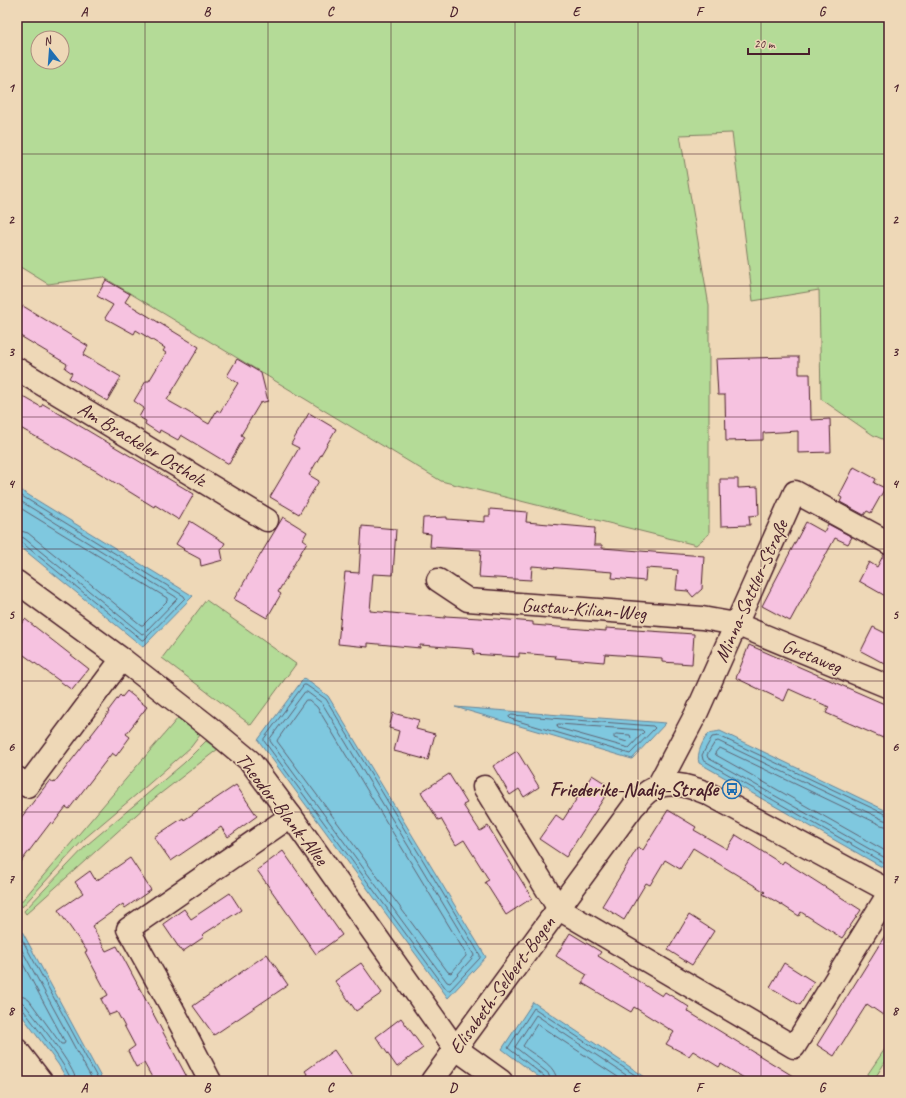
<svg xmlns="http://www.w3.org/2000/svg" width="906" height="1098" viewBox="0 0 906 1098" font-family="Caveat,sans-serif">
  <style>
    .green { fill: #b4db97; stroke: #7f7d61; fill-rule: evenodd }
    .water { fill: #7fc8df; stroke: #6a8497 }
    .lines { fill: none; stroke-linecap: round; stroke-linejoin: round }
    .shore { stroke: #5f6373; stroke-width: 1 }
    .building { fill: #f6c2e0; stroke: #4a1f2b }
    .minor-casing { stroke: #4a1f2b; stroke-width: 25 }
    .minor { stroke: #eed8b7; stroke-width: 22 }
    .grid { fill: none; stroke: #4a1f2b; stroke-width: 1; stroke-opacity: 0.55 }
    .labels { text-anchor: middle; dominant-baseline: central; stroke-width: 3; stroke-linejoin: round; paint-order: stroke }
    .street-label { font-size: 20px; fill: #4a1f2b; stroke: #eed8b7 }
    .poi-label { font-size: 20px; font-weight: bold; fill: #4a1f2b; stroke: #eed8b7; text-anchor: end }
    .neatline { fill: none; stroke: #4a1f2b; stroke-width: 1.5 }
    .grid-label { font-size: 13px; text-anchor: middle; font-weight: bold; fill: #4a1f2b }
  </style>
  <rect width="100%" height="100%" fill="#eed8b7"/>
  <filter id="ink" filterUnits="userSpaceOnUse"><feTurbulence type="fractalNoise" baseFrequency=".025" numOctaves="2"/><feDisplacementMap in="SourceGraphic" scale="8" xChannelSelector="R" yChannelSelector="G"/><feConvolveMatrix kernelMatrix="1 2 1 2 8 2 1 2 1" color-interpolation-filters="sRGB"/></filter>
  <g filter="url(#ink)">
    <!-- green -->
    <g class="green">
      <path d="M17 17H889V442L873 435 821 399 819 290 753 301 732 133 680 135 709 306V534L696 545 441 481 103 277 48 284 17 265ZM38 38H62V62H38Z"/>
      <polygon points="206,600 296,664 251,725 162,658"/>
      <polygon points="178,718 200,735 191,747 143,789 85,838 22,907 20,903"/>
      <polygon points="206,741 218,749 156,797 26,914 24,911 88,844 184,763"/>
      <polygon points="889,1043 889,1056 873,1081 863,1081"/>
    </g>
    <!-- water -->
    <g class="water">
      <polygon points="17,488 193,596 143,647 17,544"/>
      <polygon points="304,678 328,696 486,957 448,998 258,740"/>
      <polygon points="455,707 666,723 632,759"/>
      <path d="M720 731 889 812V871L699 763C696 755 703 738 710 733 713 732 716 732 720 731Z"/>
      <polygon points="17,922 97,1070 103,1081 68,1081 58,1064 17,1009"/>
      <polygon points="533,1002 651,1081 544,1081 502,1049"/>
    </g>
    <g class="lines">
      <!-- shore -->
      <g class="shore">
        <polyline points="17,493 184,596 185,598 144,640 142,640 21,542 17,541"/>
        <polyline points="17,499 176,597 177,599 144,633 142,634 24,538 17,536"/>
        <polyline points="17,506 167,598 167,601 143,625 141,625 28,533 17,530"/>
        <polygon points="304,685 306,685 326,699 480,955 480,958 450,990 447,990 264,741 264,739"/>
        <polygon points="305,692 307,692 322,703 474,955 473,957 450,983 447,982 270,741 270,739"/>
        <polygon points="306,700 309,700 317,707 466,954 466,956 451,973 448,972 277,741 278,739"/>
        <polygon points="512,715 653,726 655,728 630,754 511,719 509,717"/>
        <polygon points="559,724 642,730 644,732 629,748 558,728 557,725"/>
        <polygon points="616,734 630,735 631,738 627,742 614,738 614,736"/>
        <polyline points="889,816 719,736 712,737 702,755 703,760 889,866"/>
        <polyline points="889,821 884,820 718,741 715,742 707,755 708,758 889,860"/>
        <polyline points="889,827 881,825 720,748 718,749 715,753 716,755 889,853"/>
        <polyline points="17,930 99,1081"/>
        <polyline points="17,941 93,1081"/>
        <polyline points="17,953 65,1042 64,1044 61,1044 29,1000 24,997 17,996"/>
        <path d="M17 1002H22L26 1006C36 1019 76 1068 76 1081"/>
        <path d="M17 1007 22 1008C31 1021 70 1069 71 1081"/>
        <polyline points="546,1081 544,1076 508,1048 534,1008 644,1081"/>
        <polyline points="551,1081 548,1073 515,1047 536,1015 635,1081"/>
        <path d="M557 1081C556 1064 534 1056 523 1046L537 1024 624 1081"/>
      </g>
    </g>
    <!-- building -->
    <g class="building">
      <polygon points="106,280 130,294 125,302 199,347 167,400 209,424 217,410 220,412 238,383 227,376 237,359 261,373 268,401 260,403 241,435 244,437 229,464 181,435 178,440 160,430 159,433 145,424 146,421 139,417 144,408 134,401 146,381 149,381 166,353 163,351 165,348 136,330 134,334 105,318 113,305 97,296"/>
      <polygon points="23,306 88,346 83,355 121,377 107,401 69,378 72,373 65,368 67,364 17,334 17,317"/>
      <polygon points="790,357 799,357 799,374 810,374 811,420 830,419 831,452 798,453 798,431 763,433 763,440 726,441 725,395 718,395 716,359"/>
      <polygon points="17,393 41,407 43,404 194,494 179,520 155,505 154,507 96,471 17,426"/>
      <polygon points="309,413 336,429 309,475 319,481 299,514 270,497 299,448 291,444"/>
      <polygon points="854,467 876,479 874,483 885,488 871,513 867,511 864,515 840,502 842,498 839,496"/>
      <polygon points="720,479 738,479 738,488 758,487 759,515 749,516 750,525 721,526"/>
      <polygon points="490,509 527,512 526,522 595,528 594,545 602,545 602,548 704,556 702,589 693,597 688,591 676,590 678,570 646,568 645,581 612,578 613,572 532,566 531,580 479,577 481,550 430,547 431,534 422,533 423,518 447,517 447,519 485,522 485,516 490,516"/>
      <polygon points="283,517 307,532 303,539 307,542 278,592 281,594 267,618 234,599"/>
      <polygon points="190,521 225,543 221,550 223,560 201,566 200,559 183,550 184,549 176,544"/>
      <polygon points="806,522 824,532 828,524 852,537 848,544 835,538 790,621 762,606"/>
      <polygon points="362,526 396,529 393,575 373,574 370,611 445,618 445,616 497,619 533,622 533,625 606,631 606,628 694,634 692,664 662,662 662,658 605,654 604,662 555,658 556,656 519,653 519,657 473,654 474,649 420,645 420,648 368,643 368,647 338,644 345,572 359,573"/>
      <polygon points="884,554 889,555 889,598 859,581 869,562 877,567"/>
      <polygon points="25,619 89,669 72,690 17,650 17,629"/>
      <polygon points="873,627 889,635 889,666 861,651"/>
      <polygon points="749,645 889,706 889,737 884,735 883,738 826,713 829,707 789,689 784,701 736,678"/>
      <polygon points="127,691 147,707 126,734 130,737 116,756 112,753 69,809 66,807 53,824 51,822 17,867 17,823 50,780 54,783 109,712 108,711 120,695 122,697"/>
      <polygon points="393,713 419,720 416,729 435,734 428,760 394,751 399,731 389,728"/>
      <polygon points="517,751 539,787 524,797 519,789 510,795 493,766"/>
      <polygon points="449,774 467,803 463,805 480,831 488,826 532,898 506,915 485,882 489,880 464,840 456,845 441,819 438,820 421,792"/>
      <polygon points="592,775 611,787 566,857 539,839 556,815 563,820"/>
      <polygon points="236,785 257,816 228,837 221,827 171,861 154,837 183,818 184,820"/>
      <polygon points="668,810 696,827 694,830 727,849 736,835 782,864 784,861 861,910 842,938 801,912 799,916 782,905 763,894 765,892 693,848 680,869 665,860 650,885 646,883 624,920 602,906 638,847 643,850"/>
      <polygon points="283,851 342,935 316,954 257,870"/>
      <polygon points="130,858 151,890 125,908 123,904 92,926 106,951 117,946 189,1081 154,1081 144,1063 136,1067 128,1051 135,1046 117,1012 109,1015 101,999 108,995 85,952 87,951 58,910 83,893 75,882 90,871 96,881"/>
      <polygon points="230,893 241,910 202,935 204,937 182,952 163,924 184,909 191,919"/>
      <polygon points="689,915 714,931 692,965 668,950"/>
      <polygon points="889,929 889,1005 883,1015 867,1004 834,1056 817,1045"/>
      <polygon points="570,933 601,952 598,956 662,996 665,992 678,1000 689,1007 687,1011 801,1081 749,1081 721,1064 719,1067 693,1051 689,1056 666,1044 674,1032 634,1007 631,1012 582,983 587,975 556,956"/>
      <polygon points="267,954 288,985 214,1035 193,1006"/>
      <polygon points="361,963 382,993 356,1011 335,981"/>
      <polygon points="784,963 814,982 800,1005 770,987"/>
      <polygon points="401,1018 423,1048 397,1067 376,1037"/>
      <polygon points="334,1050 355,1081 312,1081 305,1071"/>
    </g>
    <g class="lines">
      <!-- minor casing -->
      <g class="minor-casing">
        <g id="minor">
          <polyline points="17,369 267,520"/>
          <polyline points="438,580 468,600 702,618 736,624 889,687"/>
          <polyline points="17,582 122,659 209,727 250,761 291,816 455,1048 501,1081"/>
          <polyline points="17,778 27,786 122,659"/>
          <polyline points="658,786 697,712 795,492 889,543"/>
          <polyline points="484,787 559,909 794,1047 889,893"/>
          <polyline points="17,1050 41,1081"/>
          <polyline points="210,1081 171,1006 128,929 291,816"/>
          <path d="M432 1081 633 807C638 802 643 795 649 791 667 779 689 786 707 793L889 891"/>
        </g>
      </g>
      <!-- minor -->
      <use href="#minor" class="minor"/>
    </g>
  </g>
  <!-- grid -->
  <path class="grid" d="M145 17V1081M268 17V1081M391 17V1081M515 17V1081M638 17V1081M761 17V1081M17 154H889M17 286H889M17 417H889M17 549H889M17 681H889M17 812H889M17 944H889"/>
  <!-- icons -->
  <defs>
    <g id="bus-ring" transform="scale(1)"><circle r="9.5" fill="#eed8b7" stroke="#1f6fb2" stroke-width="1.5"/><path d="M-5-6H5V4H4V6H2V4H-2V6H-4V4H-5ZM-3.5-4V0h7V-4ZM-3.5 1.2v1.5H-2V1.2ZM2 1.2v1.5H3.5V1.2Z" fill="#1f6fb2"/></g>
  </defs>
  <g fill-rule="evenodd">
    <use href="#bus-ring" x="732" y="789"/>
  </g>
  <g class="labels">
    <!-- street labels -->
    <g class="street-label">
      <text transform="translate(142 444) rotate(31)">Am Brackeler Ostholz</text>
      <text transform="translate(751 591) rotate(-66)">Minna-Sattler-Straße</text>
      <text transform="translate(584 609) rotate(4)">Gustav-Kilian-Weg</text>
      <text transform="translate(812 656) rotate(22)">Gretaweg</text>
      <text transform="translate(282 809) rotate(52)">Theodor-Blank-Allee</text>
      <text transform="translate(502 985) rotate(-54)">Elisabeth-Selbert-Bogen</text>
    </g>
    <!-- poi labels -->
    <g class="poi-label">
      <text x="718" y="789">Friederike-Nadig-Straße</text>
    </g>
  </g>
  <!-- margin -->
  <rect width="906" height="1098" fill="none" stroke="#eed8b7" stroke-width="44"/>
  <!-- north arrow -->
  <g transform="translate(50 50) rotate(343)"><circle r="19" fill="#eed8b7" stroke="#ac8e7f"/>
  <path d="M0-3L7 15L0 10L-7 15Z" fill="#1f6fb2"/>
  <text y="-6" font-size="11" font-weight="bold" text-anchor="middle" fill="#4a1f2b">N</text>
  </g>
  <!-- scale -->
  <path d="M748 48v6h61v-6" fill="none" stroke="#4a1f2b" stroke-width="2"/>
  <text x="754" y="48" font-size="12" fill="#4a1f2b" stroke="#eed8b7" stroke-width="3" paint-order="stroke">20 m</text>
  <rect x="22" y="22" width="862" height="1054" class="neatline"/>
  <g class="grid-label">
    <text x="84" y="16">A</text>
    <text x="207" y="16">B</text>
    <text x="330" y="16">C</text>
    <text x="453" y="16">D</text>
    <text x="576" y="16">E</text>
    <text x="699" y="16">F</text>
    <text x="822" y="16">G</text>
    <text x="11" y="92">1</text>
    <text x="895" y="92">1</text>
    <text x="11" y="224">2</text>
    <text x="895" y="224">2</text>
    <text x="11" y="356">3</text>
    <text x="895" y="356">3</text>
    <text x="11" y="488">4</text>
    <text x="895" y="488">4</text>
    <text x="11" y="619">5</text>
    <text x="895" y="619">5</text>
    <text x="11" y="751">6</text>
    <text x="895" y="751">6</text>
    <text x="11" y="883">7</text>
    <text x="895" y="883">7</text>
    <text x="11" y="1015">8</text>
    <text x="895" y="1015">8</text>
    <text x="84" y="1092">A</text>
    <text x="207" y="1092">B</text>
    <text x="330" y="1092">C</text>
    <text x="453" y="1092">D</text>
    <text x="576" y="1092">E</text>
    <text x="699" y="1092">F</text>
    <text x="822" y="1092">G</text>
  </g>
</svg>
